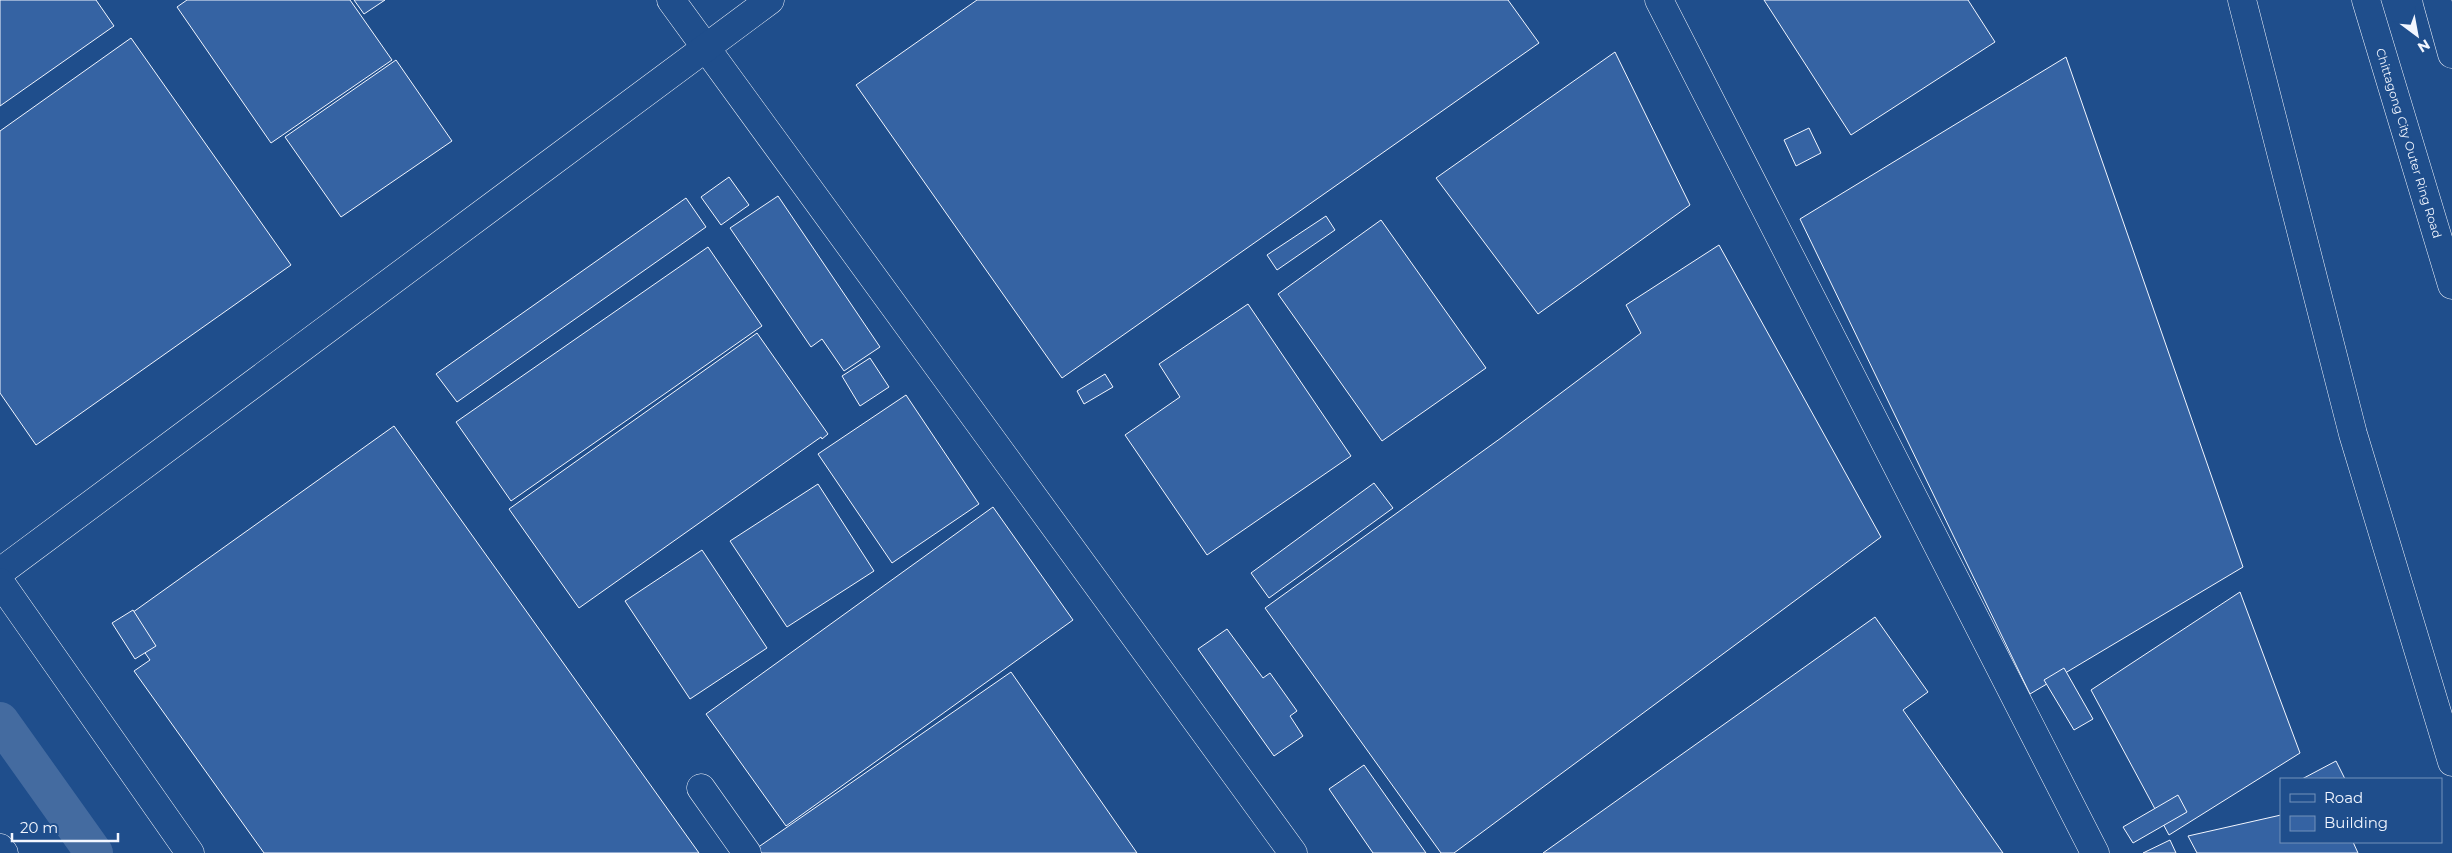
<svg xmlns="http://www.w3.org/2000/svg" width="2452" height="853" viewBox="0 0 2452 853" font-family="Montserrat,sans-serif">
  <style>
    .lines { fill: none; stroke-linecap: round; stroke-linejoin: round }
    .canal { stroke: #446ba0; stroke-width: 38 }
    .building { fill: #3563a3; stroke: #f2f6ff }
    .minor-casing { stroke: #f2f6ff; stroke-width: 29 }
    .major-casing { stroke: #f2f6ff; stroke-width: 29 }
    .minor { stroke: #1f4e8c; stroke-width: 28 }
    .major { stroke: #1f4e8c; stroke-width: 28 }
    .labels { text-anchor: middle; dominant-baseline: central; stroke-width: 4; stroke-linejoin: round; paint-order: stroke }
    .street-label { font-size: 12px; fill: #f2f6ff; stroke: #1f4e8c }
  </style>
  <rect width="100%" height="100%" fill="#1f4e8c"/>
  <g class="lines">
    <!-- canal -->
    <polyline class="canal" points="0,721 94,853"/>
  </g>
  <!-- building -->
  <g class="building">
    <polygon points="0,0 96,0 114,26 0,106"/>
    <polygon points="187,0 350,0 392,60 271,143 177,7"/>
    <polygon points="354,0 385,0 364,14"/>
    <polygon points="977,0 1508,0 1539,43 1062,378 856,85"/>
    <polygon points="1764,0 1968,0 1995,42 1851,135"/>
    <polygon points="131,38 291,265 36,445 0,393 0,131"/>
    <polygon points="1615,52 1690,205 1538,314 1436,178"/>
    <polygon points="2066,57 2243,567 2030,694 1800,219"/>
    <polygon points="396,60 452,141 341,217 285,137"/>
    <polygon points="1809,128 1821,153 1796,166 1784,140"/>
    <polygon points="729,177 749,205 721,225 701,197"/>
    <polygon points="778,196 880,347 844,371 822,339 811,347 730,228"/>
    <polygon points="686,198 706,227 457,402 436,374"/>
    <polygon points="1326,216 1335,230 1277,270 1267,255"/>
    <polygon points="1381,220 1486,368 1382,441 1278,294"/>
    <polygon points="1719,245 1881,537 1454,853 1441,853 1265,608 1501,438 1641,333 1626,305"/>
    <polygon points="708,247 762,326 511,501 456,422"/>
    <polygon points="1248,304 1351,456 1207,555 1125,435 1180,397 1159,364"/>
    <polygon points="757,333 828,434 822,439 821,437 579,608 509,509"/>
    <polygon points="870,358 889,387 860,406 842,376"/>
    <polygon points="1105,374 1113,387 1084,404 1077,391"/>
    <polygon points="906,395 979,504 892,563 818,454"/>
    <polygon points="394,426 699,853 264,853 134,671 150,660 122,620"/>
    <polygon points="1374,483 1393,508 1269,598 1251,573"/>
    <polygon points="818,484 874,571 787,627 730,541"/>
    <polygon points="993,507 1073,620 786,826 706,714"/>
    <polygon points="702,550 767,648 690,699 625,601"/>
    <polygon points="2240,592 2300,753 2169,835 2091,690"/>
    <polygon points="133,610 156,646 135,659 112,623"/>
    <polygon points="1875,617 1928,692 1903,710 2003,853 1543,853"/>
    <polygon points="1227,629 1263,678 1270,673 1297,711 1290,716 1303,736 1274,756 1198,649"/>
    <polygon points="2064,668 2093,719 2074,730 2044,680"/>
    <polygon points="1011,672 1137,853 761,853 757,848"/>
    <polygon points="2336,761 2345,779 2302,779"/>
    <polygon points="1364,765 1426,853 1373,853 1329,789"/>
    <polygon points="2178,795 2187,812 2133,843 2123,827"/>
    <polygon points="2281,815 2281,842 2353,842 2358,853 2197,853 2188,836"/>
    <polygon points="2170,840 2176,853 2143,853"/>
  </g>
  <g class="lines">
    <!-- minor casing -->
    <g class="minor-casing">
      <g id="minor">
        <polyline points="671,0 1293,853"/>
        <polyline points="1659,0 2095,853"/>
        <polyline points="2242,0 2353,434 2452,762"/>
        <polyline points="0,572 770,0"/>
        <polyline points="0,582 190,853"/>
        <polyline points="701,788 747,853"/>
        <polyline points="0,848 4,853"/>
      </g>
    </g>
    <!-- major casing -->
    <g class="major-casing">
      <g id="major">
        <polyline points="2366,0 2452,285"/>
        <polyline points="2437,0 2452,54"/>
      </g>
    </g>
    <!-- minor -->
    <use href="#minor" class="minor"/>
    <!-- major -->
    <use href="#major" class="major"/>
  </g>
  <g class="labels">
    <!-- street labels -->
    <g class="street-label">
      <text transform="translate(2409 143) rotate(73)">Chittagong City Outer Ring Road</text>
    </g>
  </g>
  <!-- legend -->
  <rect x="2280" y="778" width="162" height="65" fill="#1f4e8c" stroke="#7391ba"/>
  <rect x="2290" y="794" width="25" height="8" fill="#1f4e8c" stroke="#7391ba"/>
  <text x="2324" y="803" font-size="15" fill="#f2f6ff">Road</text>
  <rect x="2290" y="816" width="25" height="15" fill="#3563a3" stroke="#7391ba"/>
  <text x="2324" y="828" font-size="15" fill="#f2f6ff">Building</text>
  <!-- north arrow -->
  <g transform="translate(2417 35) rotate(148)" stroke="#1f4e8c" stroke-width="4" paint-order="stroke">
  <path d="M0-4L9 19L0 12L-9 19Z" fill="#f2f6ff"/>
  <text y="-8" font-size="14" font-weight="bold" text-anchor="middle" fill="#f2f6ff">N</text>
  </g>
  <!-- scale -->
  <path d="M12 833v8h106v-8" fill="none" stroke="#f2f6ff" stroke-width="2.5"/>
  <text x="20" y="833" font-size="15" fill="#f2f6ff" stroke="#1f4e8c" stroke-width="4" paint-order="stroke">20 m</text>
</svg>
